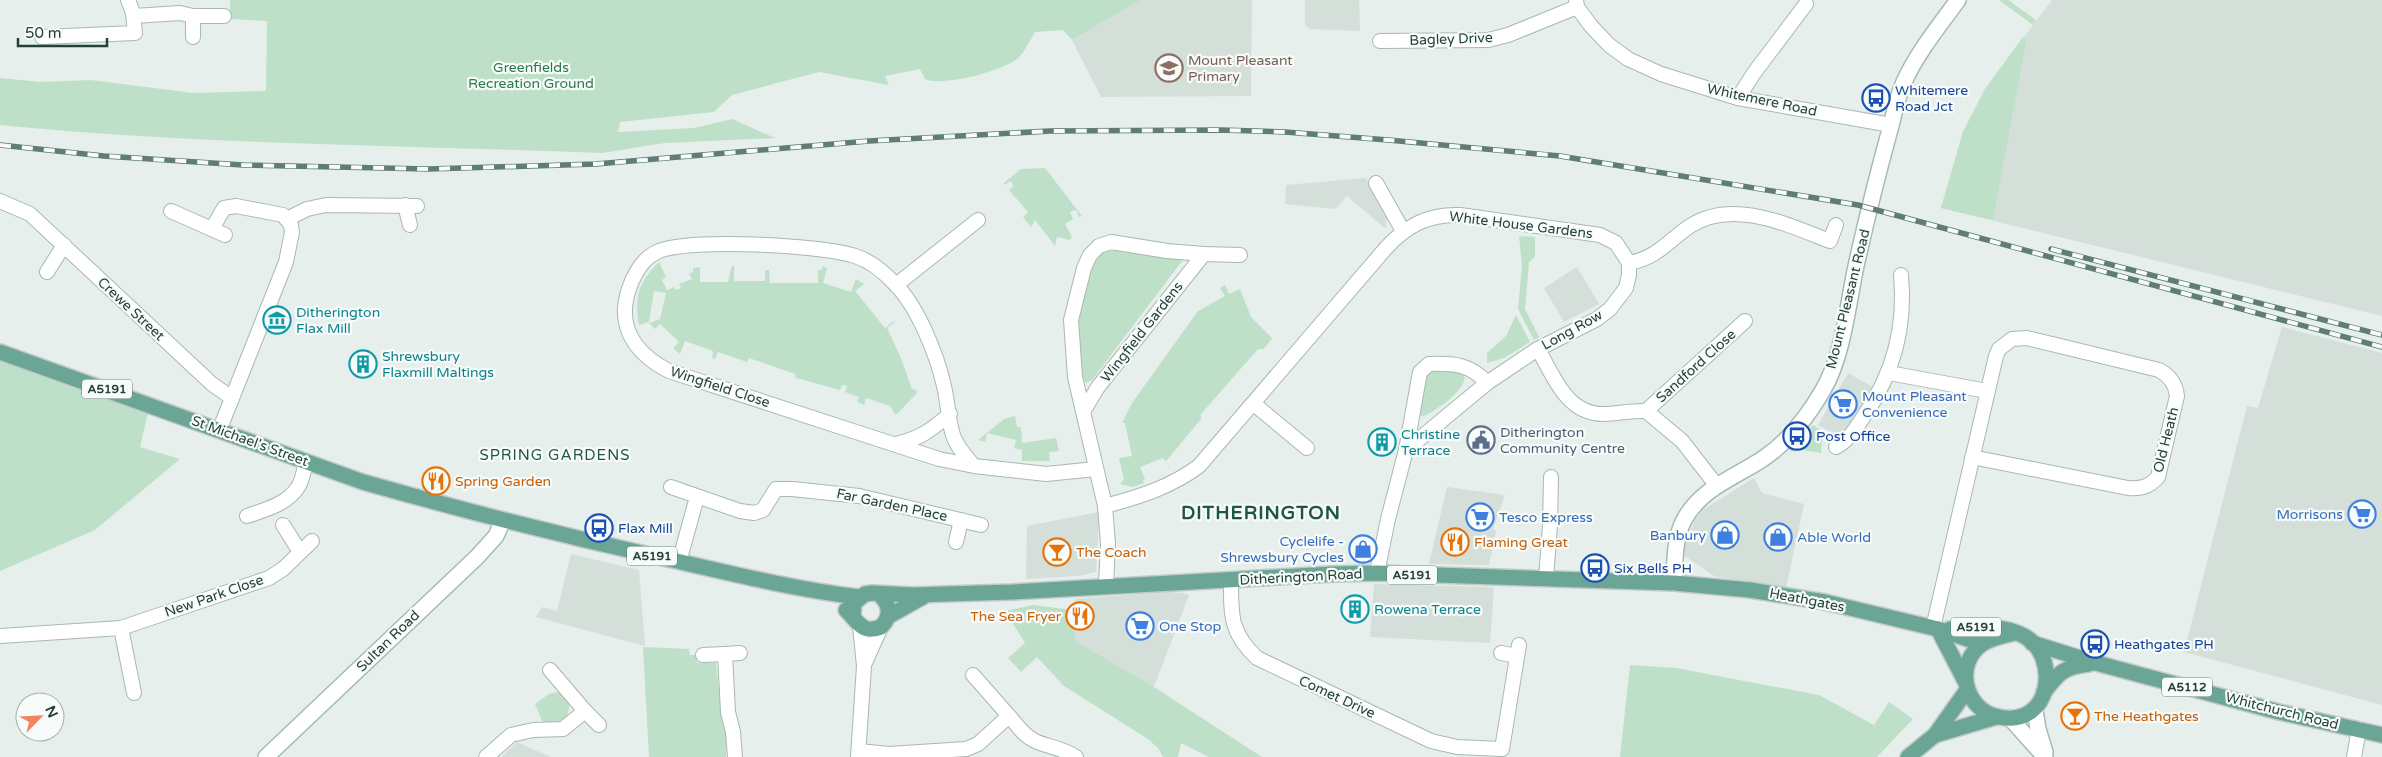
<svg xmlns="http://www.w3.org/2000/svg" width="2382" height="757" viewBox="0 0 2382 757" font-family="'Varela Round',sans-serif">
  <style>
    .built { fill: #d4dfda }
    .green { fill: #bfe0c8 }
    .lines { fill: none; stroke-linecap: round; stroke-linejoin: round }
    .street-casing { stroke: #a8b8b2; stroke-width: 16 }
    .secondary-casing { stroke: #a4bbb3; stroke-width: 18 }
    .primary-casing { stroke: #c2cac8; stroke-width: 18 }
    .street { stroke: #fff; stroke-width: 14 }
    .secondary { stroke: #fff; stroke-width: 15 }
    .primary { stroke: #6aa596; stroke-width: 15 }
    .rail-casing { stroke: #5f7d75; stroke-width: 5.5 }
    .rail { stroke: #f7fbf9; stroke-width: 4; stroke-dasharray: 11; stroke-linecap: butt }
    .labels { text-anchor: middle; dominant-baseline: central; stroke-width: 4.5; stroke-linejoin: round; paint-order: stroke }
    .shield { fill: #f7fbf9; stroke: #637a73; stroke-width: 1 }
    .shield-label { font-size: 12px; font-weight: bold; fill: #24423a }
    .street-label { font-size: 14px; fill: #24423a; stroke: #f7fbf9 }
    .education-label { font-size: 14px; fill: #785e54; stroke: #f7fbf9; text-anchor: start }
    .park-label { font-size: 14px; fill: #2d7a4b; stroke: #f7fbf9 }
    .transit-label { font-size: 14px; fill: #164399; stroke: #f7fbf9; text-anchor: start }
    .culture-label { font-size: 14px; fill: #0d838f; stroke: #f7fbf9; text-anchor: start }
    .shop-label { font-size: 14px; fill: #366cbe; stroke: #f7fbf9; text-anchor: start }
    .service-label { font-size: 14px; fill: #4e5e75; stroke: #f7fbf9; text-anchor: start }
    .food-label { font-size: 14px; fill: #c56008; stroke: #f7fbf9; text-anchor: start }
    .neighbourhood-label { font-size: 15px; letter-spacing: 1px; fill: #1f5548; stroke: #f7fbf9 }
    .district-label { font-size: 19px; font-weight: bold; letter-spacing: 1px; fill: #1f5548; stroke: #f7fbf9 }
  </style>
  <rect width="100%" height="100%" fill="#e6efeb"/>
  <!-- built -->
  <g class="built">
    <polygon points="1141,0 1252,0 1251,96 1101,97 1072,40"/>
    <polygon points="1305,0 1359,0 1360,31 1310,29 1305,25"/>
    <polygon points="2052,0 2382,0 2382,316 1941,208 1963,132 1985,89"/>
    <polygon points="1366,178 1387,213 1386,229 1347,196 1335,209 1285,204 1286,185"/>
    <polygon points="1577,267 1599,304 1564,322 1544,288"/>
    <polygon points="2282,327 2382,353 2382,705 2184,652 2247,406 2258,408"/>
    <polygon points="1848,373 1875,388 1844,439 1818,425"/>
    <polygon points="1754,478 1762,493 1804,504 1786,588 1714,576 1682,554 1695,520 1704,509"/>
    <polygon points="1447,487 1505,495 1493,529 1496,531 1489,565 1429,564"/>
    <polygon points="1099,512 1096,572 1079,576 1026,579 1027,526"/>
    <polygon points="571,554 639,570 645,646 536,617 542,607 557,611"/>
    <polygon points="1374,584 1494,587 1490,643 1370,637"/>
    <polygon points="1166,592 1183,593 1189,595 1154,687 1076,641 1073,610 1075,599"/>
    <polygon points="517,742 551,757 501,757"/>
  </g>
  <!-- green -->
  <g class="green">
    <path d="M230 0H1141L1072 40 1063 30 1035 32C1030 40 1025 52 1018 58 1004 71 942 87 925 79L920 69 885 76 889 85 819 72 732 95 714 112 620 122 618 132 694 128 732 119 775 138 665 143 602 153C401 145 200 145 0 125V78L41 82 91 80 193 93 266 91 267 21 230 19Z"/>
    <polygon points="1999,0 2008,0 2036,20 2033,25"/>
    <polygon points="2023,37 2026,42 1993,220 1941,208 1963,132 1985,89"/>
    <polygon points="1045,168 1082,216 1079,217 1076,210 1070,212 1073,219 1065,224 1072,237 1070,240 1057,237 1055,246 1035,220 1031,227 1023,217 1028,212 1009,190 1014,186 1010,181 1005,185 1004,183 1021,169"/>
    <polygon points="1519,236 1535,237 1535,257 1529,262 1525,309 1539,337 1534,340 1518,309 1522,266"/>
    <polygon points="1111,248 1183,257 1182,261 1092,380 1086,383 1082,377 1077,326 1090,266 1099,254"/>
    <path d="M659 262 666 277 662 280 667 290 674 287 676 290 681 288 679 284 692 279 689 274 693 272V268L700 267V282H728L732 266H734V281H765V270H769L770 283H818V270H822V266L827 268 823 283 851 292 856 279 864 284 855 291 885 328 894 321 895 322 887 328 901 358 912 389 916 390 917 393 897 414H895L890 406 866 398 864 405 857 402 859 397 845 392 847 386 842 385 840 390 796 378 795 374 749 358 747 362 718 352 715 359 712 358 713 351 685 341 680 354 673 348 679 342 660 324 655 329 649 323 660 319 666 293 654 291 649 322 639 325C634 296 638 283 659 262Z"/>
    <polygon points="1225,285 1229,294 1240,289 1251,317 1272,338 1264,349 1258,349 1201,414 1201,419 1167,460 1165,461 1163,458 1140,467 1145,479 1143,480 1144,483 1133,487 1120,484 1124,479 1119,458 1132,456 1125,423 1122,423 1132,403 1198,311 1225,296 1220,288"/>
    <polygon points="1516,315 1530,342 1504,358 1487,363 1487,353 1506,336"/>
    <polygon points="0,359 148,413 140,447 180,459 95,530 0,571"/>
    <path d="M1438 369 1461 372 1465 378C1461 394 1437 410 1422 417L1418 412C1421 397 1421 373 1438 369Z"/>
    <polygon points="1015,416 1017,427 1021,427 1022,443 1056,438 1059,451 1049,452 1050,461 1022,461 1022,450 1014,448 1016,440 987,433 985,442 978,440 1004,419"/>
    <polygon points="1813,425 1828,434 1822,439 1821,453 1803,450 1790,452"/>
    <polygon points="1033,605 1073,610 1076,641 1154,687 1262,757 1209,757 1181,743 1178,757 1163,757 1158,748 1148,739 1064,686 1037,657 1021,672 1008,658 1025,643 1005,611"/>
    <polygon points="643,647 689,649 690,655 696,655 697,663 716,663 722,721 726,734 726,757 649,757"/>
    <polygon points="1630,665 1676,668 1819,695 1874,725 1889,702 1913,719 1877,757 1620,757"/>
    <polygon points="557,692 565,696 570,703 567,717 554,724 542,721 535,704 549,694"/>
  </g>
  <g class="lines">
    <!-- street casing -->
    <g class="street-casing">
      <g id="street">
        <polyline points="1576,0 1577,7 1591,26 1609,45 1628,59 1661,74 1738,98 1891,125"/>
        <polyline points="134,16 180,13 193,16 224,16"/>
        <polyline points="42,37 135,33 133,13 128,0"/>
        <polyline points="193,37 193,16"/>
        <polyline points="1380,41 1488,40 1508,35 1577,7"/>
        <polyline points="1738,98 1754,73 1806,4"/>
        <polyline points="1376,183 1403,231"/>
        <polyline points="0,201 30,214 212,384 232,398"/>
        <polyline points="405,205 410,225"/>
        <polyline points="171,211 225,235"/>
        <polyline points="287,219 307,209 326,205 417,206"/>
        <polyline points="212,229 224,208 236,206 283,215 291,225 292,232 286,262 219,431"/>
        <polyline points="1204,254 1240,255"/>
        <polyline points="47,272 64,245"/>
        <polyline points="896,285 978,220"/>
        <path d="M1538 349C1554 377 1567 414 1603 414 1618 414 1632 410 1646 411L1682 441 1717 486"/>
        <polyline points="1889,373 1987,391"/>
        <polyline points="1254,404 1307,448"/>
        <polyline points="1646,411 1745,321"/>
        <polyline points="1083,412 1098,387 1204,254 1167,251 1111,242 1099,246 1090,255 1084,268 1071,320 1075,377 1105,506 1108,544 1106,585"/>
        <path d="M895 444C920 439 931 430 950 414"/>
        <path d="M1836 447C1848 441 1857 427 1864 416 1894 373 1906 327 1901 275"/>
        <path d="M1406 450 1420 372 1429 364C1452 363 1471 364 1487 383"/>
        <path d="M974 466 939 459 669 371C632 352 614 322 632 281 638 268 645 257 659 251 692 238 821 245 855 256 871 261 884 272 895 284 918 307 937 355 944 386 948 402 948 420 953 435 957 447 966 457 974 466L1046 474 1096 469"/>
        <polyline points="671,487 740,511 754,513 763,510 776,489 792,489 859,496 981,525"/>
        <path d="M1105 506C1139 497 1171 487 1199 466L1386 248C1407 225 1429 214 1460 215L1600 235 1616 243 1629 263"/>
        <path d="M247 516C264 510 288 504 298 487 303 480 304 469 306 461"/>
        <polyline points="283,525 300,552"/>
        <polyline points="956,542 961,520"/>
        <polyline points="679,562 697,497"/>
        <path d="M1377 573 1388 519 1406 450 1487 383 1536 350 1597 319 1610 309 1626 288 1629 275V263C1657 258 1668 241 1690 226 1733 198 1788 225 1830 241L1836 225"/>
        <polyline points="1546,579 1550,525 1551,477"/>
        <path d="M1231 580C1231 615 1230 633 1257 658L1431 741 1457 747 1502 749 1519 645"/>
        <polyline points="121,628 134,693"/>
        <path d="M1933 628 1996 356 1999 349 2012 339 2027 338 2159 370C2170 376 2176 384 2177 396L2158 477C2149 487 2141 489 2128 488L1972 457"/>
        <polyline points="0,636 121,628 269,578 283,569 312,541"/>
        <polyline points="1501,653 1517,656"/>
        <polyline points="703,655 725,654"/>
        <polyline points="864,665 881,627"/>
        <polyline points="585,711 599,725"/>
        <path d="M1009 716C1017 725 1024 736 1035 741 1048 747 1063 748 1076 757"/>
        <polyline points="859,751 889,754 888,757"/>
        <polyline points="889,754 966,749 978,744 1009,716 973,675"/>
        <polyline points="486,757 511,735 533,730 563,729 585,711 550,670"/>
        <polyline points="735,757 733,732 728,712 725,654 740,653"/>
        <polyline points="858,757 864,666 860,626"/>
        <polyline points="2354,757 2359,729"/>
      </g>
    </g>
    <!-- secondary casing -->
    <g class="secondary-casing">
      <g id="secondary">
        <path d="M1674 583C1675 562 1674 539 1684 520 1701 488 1736 477 1764 458 1789 441 1808 416 1823 390 1843 356 1848 304 1856 266 1866 221 1877 177 1889 133 1894 116 1896 99 1904 82 1917 53 1939 26 1958 0"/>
        <polyline points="2035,710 2038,729 2045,752"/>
        <polyline points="2010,718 2045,757"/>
        <polyline points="266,757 477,557 496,536 503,520"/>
      </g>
    </g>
    <!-- primary casing -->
    <g class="primary-casing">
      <g id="primary">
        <path d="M0 352 363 482C461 510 560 535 659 557 725 572 792 589 859 597"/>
        <path d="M846 610C858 621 862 635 881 627 892 616 890 604 879 594"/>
        <polyline points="889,616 923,597"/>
        <polyline points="853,617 854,603 865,594 872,593 913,595 1012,592 1332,574 1377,573 1674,583 1750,590 1825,602 1938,629 1982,644"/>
        <polyline points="1938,629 1965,681"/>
        <path d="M1950 629C1976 628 1999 623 2024 636 2060 655 2053 728 1999 717 1965 711 1953 665 1982 644 1991 638 2003 636 2014 633"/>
        <polyline points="2032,643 2096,663 2279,712 2382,735"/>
        <path d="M2044 692C2059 672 2064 667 2089 664"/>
        <polyline points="1935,735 1996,717"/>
        <polyline points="1908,757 1935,735 1967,690"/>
      </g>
    </g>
    <!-- street -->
    <use href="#street" class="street"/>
    <!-- secondary -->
    <use href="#secondary" class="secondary"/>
    <!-- primary -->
    <use href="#primary" class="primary"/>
    <!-- rail casing -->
    <g class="rail-casing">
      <g id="rail">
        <polyline points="0,145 104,156 243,165 429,169 596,164 869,141 1050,131 1221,130 1285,132 1388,140 1560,156 1858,205 2382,347"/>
        <polyline points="2051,249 2382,335"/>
      </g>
    </g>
    <!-- rail -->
    <use href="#rail" class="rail"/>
  </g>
  <!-- icons -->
  <defs>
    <g id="school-ring" transform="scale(1.4375)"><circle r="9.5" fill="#f7fbf9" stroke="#8d6e63" stroke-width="1.5"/><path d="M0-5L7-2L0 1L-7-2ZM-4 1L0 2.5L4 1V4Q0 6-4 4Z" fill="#8d6e63"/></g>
    <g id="bus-ring" transform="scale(1.4375)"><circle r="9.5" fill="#f7fbf9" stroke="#1a4fb4" stroke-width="1.5"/><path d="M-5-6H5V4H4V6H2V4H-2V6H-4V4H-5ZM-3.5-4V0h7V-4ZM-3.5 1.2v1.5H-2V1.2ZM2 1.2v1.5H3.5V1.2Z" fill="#1a4fb4"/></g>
    <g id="museum-ring" transform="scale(1.4375)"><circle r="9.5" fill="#f7fbf9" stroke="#0f9aa8" stroke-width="1.5"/><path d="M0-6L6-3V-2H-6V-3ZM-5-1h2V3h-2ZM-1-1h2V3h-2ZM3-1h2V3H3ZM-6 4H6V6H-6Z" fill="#0f9aa8"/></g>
    <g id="building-ring" transform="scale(1.4375)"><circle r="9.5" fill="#f7fbf9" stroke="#0f9aa8" stroke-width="1.5"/><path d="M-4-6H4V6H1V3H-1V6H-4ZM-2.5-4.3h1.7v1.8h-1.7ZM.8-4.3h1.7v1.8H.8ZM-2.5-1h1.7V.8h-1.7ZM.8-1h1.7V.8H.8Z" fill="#0f9aa8"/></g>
    <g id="supermarket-ring" transform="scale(1.4375)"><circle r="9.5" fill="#f7fbf9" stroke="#3f7fe0" stroke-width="1.5"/><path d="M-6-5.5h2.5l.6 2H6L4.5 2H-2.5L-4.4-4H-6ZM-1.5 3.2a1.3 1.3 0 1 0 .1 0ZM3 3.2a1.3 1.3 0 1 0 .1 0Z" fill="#3f7fe0"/></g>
    <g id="civic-ring" transform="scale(1.4375)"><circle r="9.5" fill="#f7fbf9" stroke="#5c6f8a" stroke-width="1.5"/><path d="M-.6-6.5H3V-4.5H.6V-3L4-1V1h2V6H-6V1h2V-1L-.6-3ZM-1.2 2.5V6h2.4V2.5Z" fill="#5c6f8a"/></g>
    <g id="restaurant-ring" transform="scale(1.4375)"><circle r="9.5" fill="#f7fbf9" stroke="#e8710a" stroke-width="1.5"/><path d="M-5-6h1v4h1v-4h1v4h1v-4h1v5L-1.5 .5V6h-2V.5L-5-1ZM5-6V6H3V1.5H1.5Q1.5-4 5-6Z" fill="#e8710a"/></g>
    <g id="shop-ring" transform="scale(1.4375)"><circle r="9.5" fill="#f7fbf9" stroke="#3f7fe0" stroke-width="1.5"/><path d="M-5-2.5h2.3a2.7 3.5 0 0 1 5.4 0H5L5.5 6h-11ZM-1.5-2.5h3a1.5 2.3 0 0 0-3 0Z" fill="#3f7fe0"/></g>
    <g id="bar-ring" transform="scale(1.4375)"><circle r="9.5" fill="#f7fbf9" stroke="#e8710a" stroke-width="1.5"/><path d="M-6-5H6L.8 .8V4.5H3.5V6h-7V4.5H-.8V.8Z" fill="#e8710a"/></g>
  </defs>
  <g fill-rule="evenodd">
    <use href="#school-ring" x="1169" y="68"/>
    <use href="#bus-ring" x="1876" y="98"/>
    <use href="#museum-ring" x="277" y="320"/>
    <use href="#building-ring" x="363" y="364"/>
    <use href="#supermarket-ring" x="1843" y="404"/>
    <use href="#bus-ring" x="1797" y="436"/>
    <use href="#civic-ring" x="1481" y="440"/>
    <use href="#building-ring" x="1382" y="442"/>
    <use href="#restaurant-ring" x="436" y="481"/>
    <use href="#supermarket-ring" x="2362" y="514"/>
    <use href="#supermarket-ring" x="1480" y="517"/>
    <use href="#bus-ring" x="599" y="528"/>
    <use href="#shop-ring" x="1725" y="535"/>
    <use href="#shop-ring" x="1778" y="537"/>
    <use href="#restaurant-ring" x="1455" y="542"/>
    <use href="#shop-ring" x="1363" y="549"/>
    <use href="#bar-ring" x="1057" y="552"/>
    <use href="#bus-ring" x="1595" y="568"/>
    <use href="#building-ring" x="1355" y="609"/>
    <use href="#restaurant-ring" x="1080" y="616"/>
    <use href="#supermarket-ring" x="1140" y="626"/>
    <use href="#bus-ring" x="2095" y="644"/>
    <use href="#bar-ring" x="2075" y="716"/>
  </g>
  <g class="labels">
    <!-- shield labels -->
    <g class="shield">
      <rect x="82" y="379.5" width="50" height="19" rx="4"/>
      <rect x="627" y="546.5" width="50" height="19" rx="4"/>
      <rect x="1387" y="565.5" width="50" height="19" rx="4"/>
      <rect x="1951" y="617.5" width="50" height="19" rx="4"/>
      <rect x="2162" y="677.5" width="50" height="19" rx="4"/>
    </g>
    <g class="shield-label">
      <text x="107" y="389">A5191</text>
      <text x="652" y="556">A5191</text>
      <text x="1412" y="575">A5191</text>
      <text x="1976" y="627">A5191</text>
      <text x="2187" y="687">A5112</text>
    </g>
    <!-- street labels -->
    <g class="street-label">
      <text transform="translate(1451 39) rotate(-2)">Bagley Drive</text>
      <text transform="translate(1762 100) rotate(12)">Whitemere Road</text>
      <text transform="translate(1521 225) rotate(7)">White House Gardens</text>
      <text transform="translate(1848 299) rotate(-76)">Mount Pleasant Road</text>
      <text transform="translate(131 309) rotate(43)">Crewe Street</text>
      <text transform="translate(1572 330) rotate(-29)">Long Row</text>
      <text transform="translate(1142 332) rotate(-52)">Wingfield Gardens</text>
      <text transform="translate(1696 366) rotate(-42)">Sandford Close</text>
      <text transform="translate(720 387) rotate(18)">Wingfield Close</text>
      <text transform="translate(2166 440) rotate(-76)">Old Heath</text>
      <text transform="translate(250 441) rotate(20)">St Michael's Street</text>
      <text transform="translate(892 505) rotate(12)">Far Garden Place</text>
      <text transform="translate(1301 577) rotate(-3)">Ditherington Road</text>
      <text transform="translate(214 596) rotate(-19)">New Park Close</text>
      <text transform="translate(1807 600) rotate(11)">Heathgates</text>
      <text transform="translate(388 641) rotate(-44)">Sultan Road</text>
      <text transform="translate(1337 697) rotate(25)">Comet Drive</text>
      <text transform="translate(2282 711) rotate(14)">Whitchurch Road</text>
    </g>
    <!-- education labels -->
    <g class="education-label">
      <text x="1188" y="60">Mount Pleasant<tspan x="1188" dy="16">Primary</tspan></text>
    </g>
    <!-- park labels -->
    <g class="park-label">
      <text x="531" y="67">Greenfields<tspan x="531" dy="16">Recreation Ground</tspan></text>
    </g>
    <!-- transit labels -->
    <g class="transit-label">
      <text x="1895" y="90">Whitemere<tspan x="1895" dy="16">Road Jct</tspan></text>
      <text x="1816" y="436">Post Office</text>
      <text x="618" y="528">Flax Mill</text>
      <text x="1614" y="568">Six Bells PH</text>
      <text x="2114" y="644">Heathgates PH</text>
    </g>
    <!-- culture labels -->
    <g class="culture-label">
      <text x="296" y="312">Ditherington<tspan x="296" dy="16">Flax Mill</tspan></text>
      <text x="382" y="356">Shrewsbury<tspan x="382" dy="16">Flaxmill Maltings</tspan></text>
      <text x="1401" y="434">Christine<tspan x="1401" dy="16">Terrace</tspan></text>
      <text x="1374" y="609">Rowena Terrace</text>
    </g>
    <!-- shop labels -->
    <g class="shop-label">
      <text x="1862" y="396">Mount Pleasant<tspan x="1862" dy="16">Convenience</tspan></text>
      <text x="2343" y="514" text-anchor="end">Morrisons</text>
      <text x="1499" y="517">Tesco Express</text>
      <text x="1706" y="535" text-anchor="end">Banbury</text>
      <text x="1797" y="537">Able World</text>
      <text x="1344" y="541" text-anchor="end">Cyclelife -<tspan x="1344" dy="16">Shrewsbury Cycles</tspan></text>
      <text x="1159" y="626">One Stop</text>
    </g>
    <!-- service labels -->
    <g class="service-label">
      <text x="1500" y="432">Ditherington<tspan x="1500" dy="16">Community Centre</tspan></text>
    </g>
    <!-- food labels -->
    <g class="food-label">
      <text x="455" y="481">Spring Garden</text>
      <text x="1474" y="542">Flaming Great</text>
      <text x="1076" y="552">The Coach</text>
      <text x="1061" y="616" text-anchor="end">The Sea Fryer</text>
      <text x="2094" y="716">The Heathgates</text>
    </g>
    <!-- neighbourhood labels -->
    <g class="neighbourhood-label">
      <text x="555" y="455">SPRING GARDENS</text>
    </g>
    <!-- district labels -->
    <g class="district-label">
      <text x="1261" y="513">DITHERINGTON</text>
    </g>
  </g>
  <!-- north arrow -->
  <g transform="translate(40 717) rotate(66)"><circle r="24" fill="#f7fbf9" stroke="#a3b1ad"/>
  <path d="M0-4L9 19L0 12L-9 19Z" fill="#f4845f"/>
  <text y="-8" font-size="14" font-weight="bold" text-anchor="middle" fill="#24423a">N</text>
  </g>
  <!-- scale -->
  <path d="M18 38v8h89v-8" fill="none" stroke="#24423a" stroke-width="2.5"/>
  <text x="25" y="38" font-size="15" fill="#24423a" stroke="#f7fbf9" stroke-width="4" paint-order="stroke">50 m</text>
</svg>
